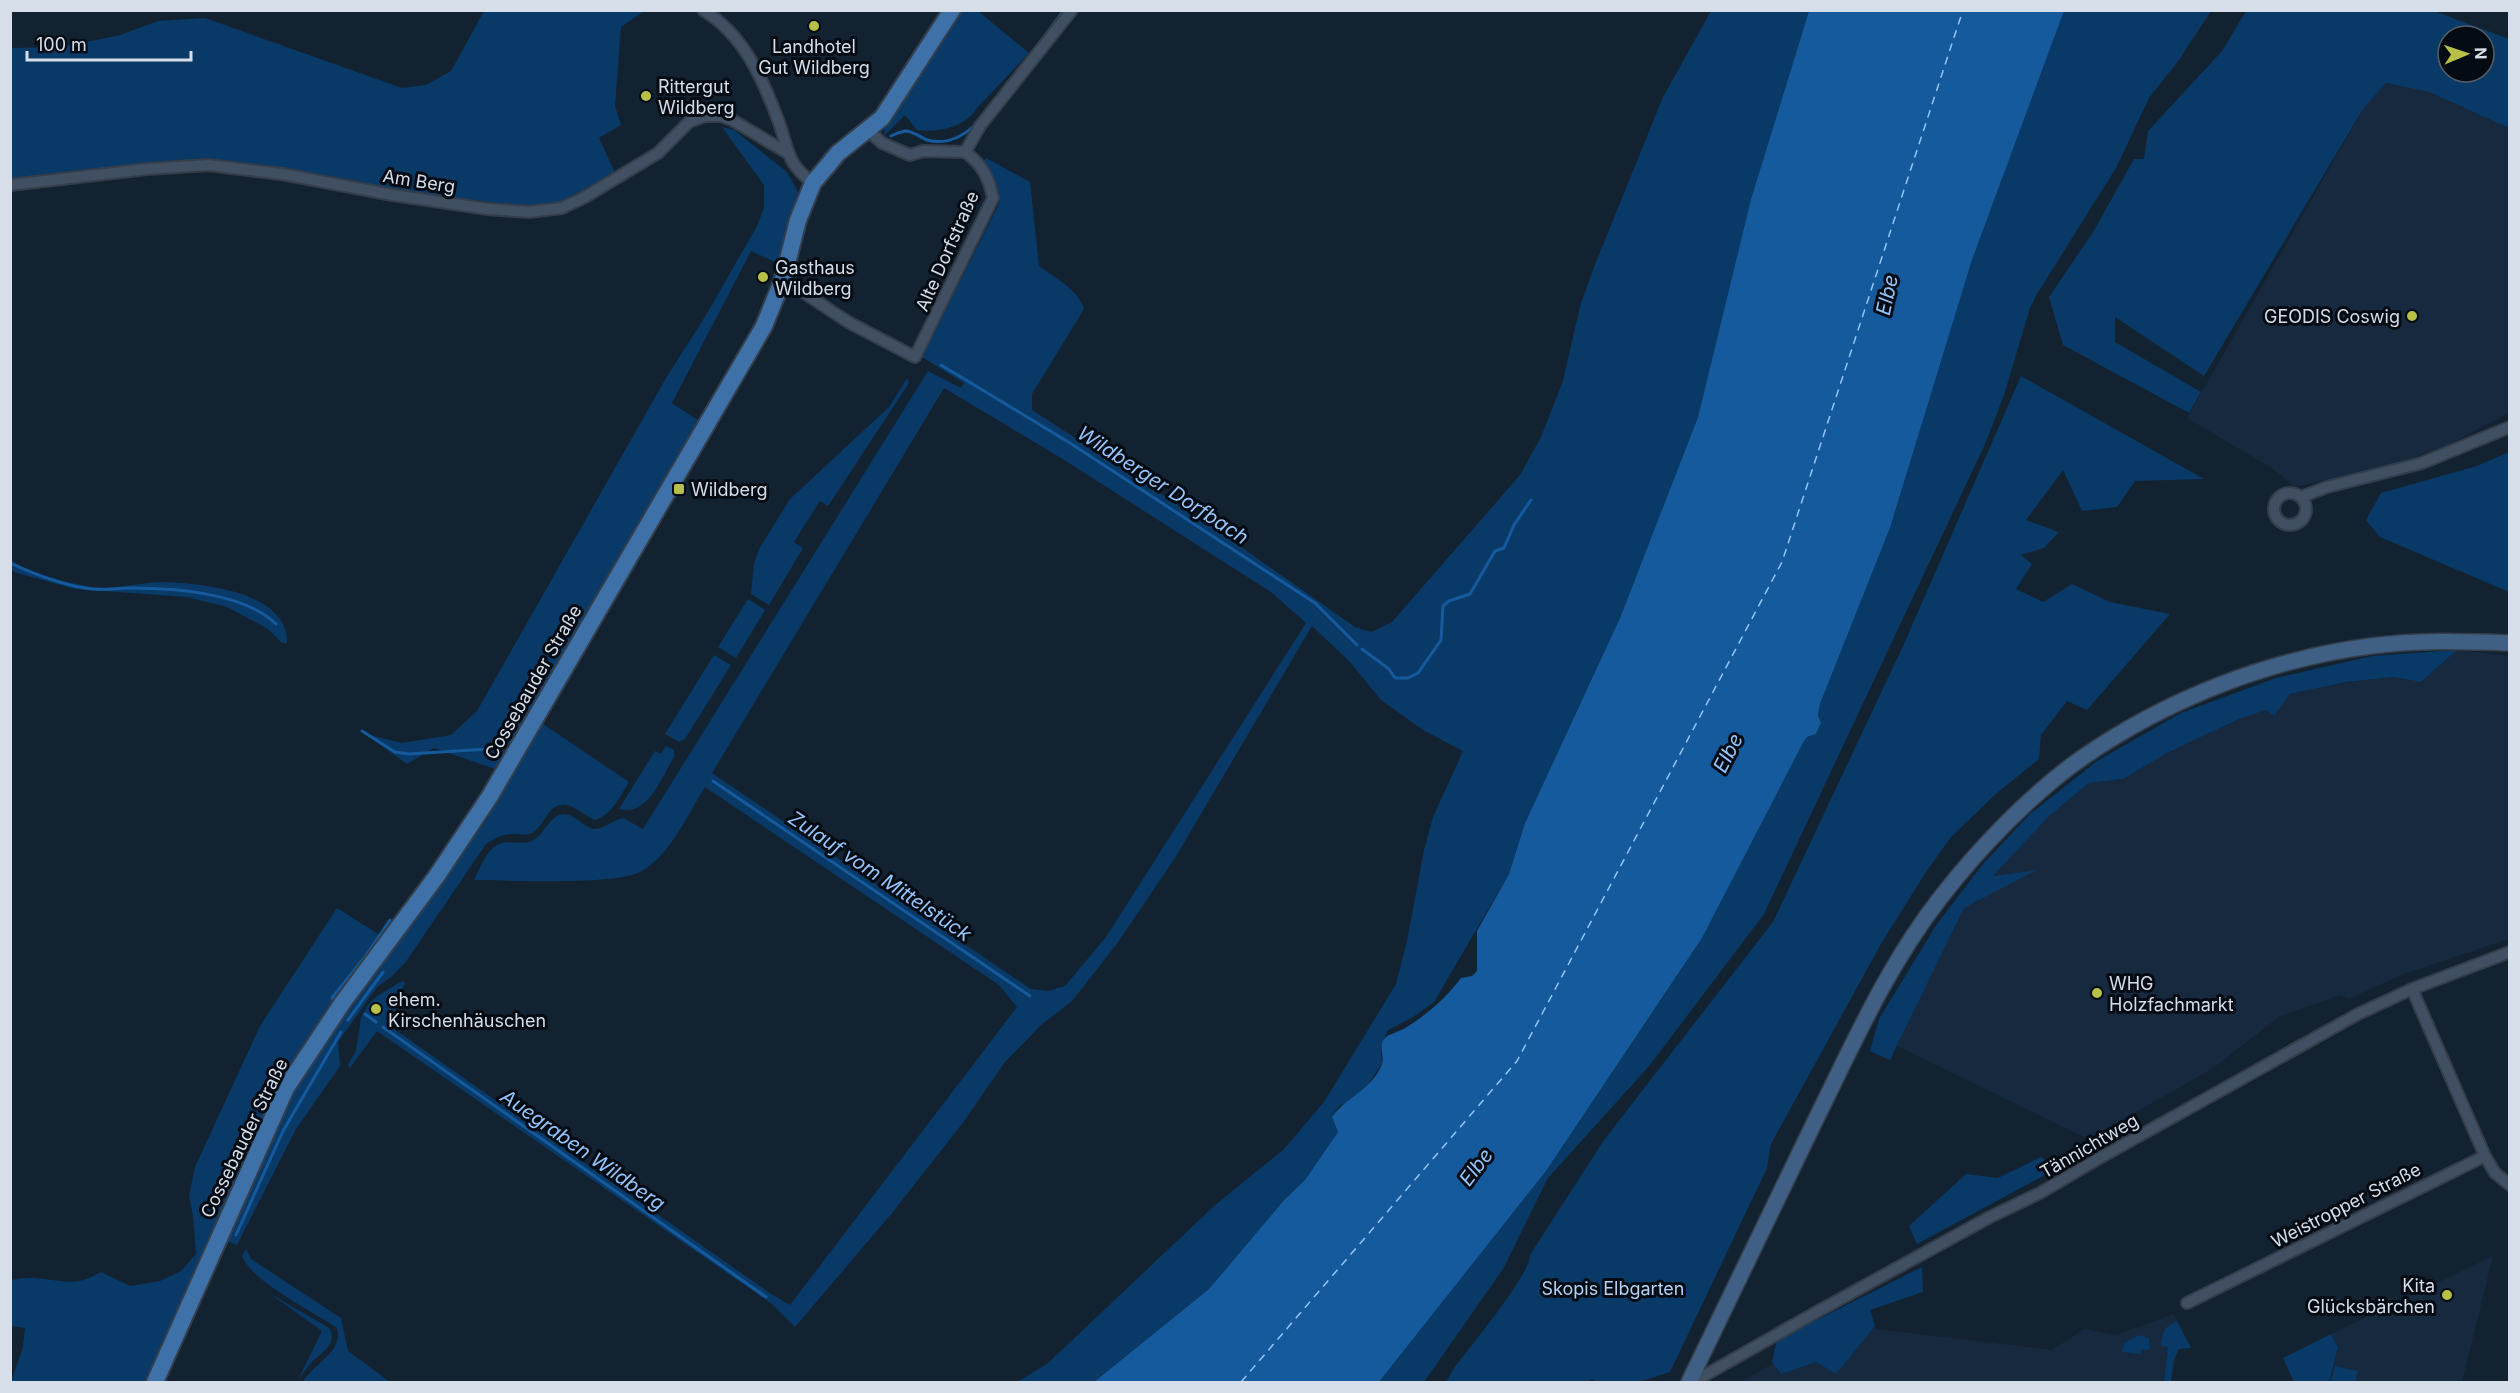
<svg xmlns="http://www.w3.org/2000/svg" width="2520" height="1393" viewBox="0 0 2520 1393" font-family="Inter,sans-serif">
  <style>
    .built { fill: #16293e }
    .green { fill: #093966; fill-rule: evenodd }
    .water { fill: #155a9d }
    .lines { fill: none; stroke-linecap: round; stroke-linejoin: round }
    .stream { stroke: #155a9d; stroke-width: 3 }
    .ferry { stroke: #94c5fc; stroke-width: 1.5; stroke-dasharray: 8 6; stroke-linecap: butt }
    .street-casing { stroke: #343e4b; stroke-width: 14 }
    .secondary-casing { stroke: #343e4b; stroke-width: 18 }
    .primary-casing { stroke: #343e4b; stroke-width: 20 }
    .street { stroke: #404f61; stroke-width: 10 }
    .secondary { stroke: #3f6084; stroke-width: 15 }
    .primary { stroke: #3e71a7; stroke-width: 16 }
    .poi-dot { fill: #b8c147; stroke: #050b12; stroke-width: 2 }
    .labels { text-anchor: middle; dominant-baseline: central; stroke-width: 6; stroke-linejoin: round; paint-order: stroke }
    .poi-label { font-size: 18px; fill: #d5dee9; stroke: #050b12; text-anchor: start }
    .street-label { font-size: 18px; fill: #d5dee9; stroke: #050b12 }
    .park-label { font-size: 18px; fill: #b1d1f6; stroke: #050b12 }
    .water-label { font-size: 20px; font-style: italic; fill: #94c5fc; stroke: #050b12 }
  </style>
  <rect width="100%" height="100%" fill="#132231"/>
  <!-- built -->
  <g class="built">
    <polygon points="2386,83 2429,92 2509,128 2509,413 2446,446 2387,467 2295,487 2272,468 2187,418 2363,109"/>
    <polygon points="2457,650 2509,656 2509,939 2401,975 2349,999 2341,995 2280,1016 2212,1069 2088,1139 1897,1046 1964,907 2035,871 1992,876 2048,817 2089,783 2123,779 2167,753 2239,719 2266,710 2274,716 2290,694 2346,682 2393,677 2421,682"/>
    <polygon points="2493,1256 2462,1382 2329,1382 2338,1349 2331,1334"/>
    <polygon points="2174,1314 2191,1348 2179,1349 2176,1354 2171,1382 1740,1382 1843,1325 2052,1350 2084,1329 2116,1335"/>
  </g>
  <!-- green -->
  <g class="green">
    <polygon points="484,11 644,11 621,27 615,106 621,125 599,138 615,173 564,202 523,206 395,190 237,162 208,161 11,181 11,48 62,47 120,35 158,21 205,18 402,88 426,85 451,71"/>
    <path d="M960 11H978L1029 53 977 108C966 127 937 133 917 130L905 115 884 136 885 124 900 106Z"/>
    <path d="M1711 11H1809L1751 199 1698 417 1620 618 1525 823 1509 874 1434 1002 1413 1017 1388 1030 1381 1046 1382 1063 1365 1089 1349 1102 1339 1106 1332 1116 1338 1132 1305 1180 1285 1199 1209 1289 1094 1382H1017L1047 1364 1214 1206 1284 1149 1324 1102 1396 984 1407 941 1424 850 1433 817 1463 751 1423 730 1381 700 1350 662 1312 626 1175 858 1116 945 1072 1001 1041 1025 1005 1062 962 1124 892 1213 795 1327 772 1304 377 1031 350 1068 348 1065 356 1051 361 1018 368 1005 376 997 402 981 405 983 390 1026 771 1294 790 1305 1017 1007 999 985 705 787C688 814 671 854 642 871 617 886 508 880 474 880 479 870 484 856 493 848 505 838 516 845 529 842 544 838 548 815 564 814 575 814 583 827 593 829 603 830 614 820 623 818L643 829 928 371 961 388 964 383 922 357 1000 202C997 186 994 174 983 162L986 158 1030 182 1039 266C1054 277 1079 290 1084 309L1032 394V410L1214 528 1355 627 1371 632 1392 622 1520 475 1541 437 1563 381 1580 306 1594 267 1663 97ZM944 388 1061 458 1271 592 1306 623 1106 937 1065 986 1048 991 1031 989 712 773Z"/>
    <polygon points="2064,11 2211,11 2179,60 2149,98 2116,168 2037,294 2030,308 2004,395 1986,442 1764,914 1650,1065 1548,1178 1503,1269 1424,1382 1379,1382 1546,1171 1702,938 1803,743 1807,737 1816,734 1821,724 1818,715 1820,704 1890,528 1972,260"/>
    <path d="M2246 11H2434L2509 39V128L2429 92 2386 83 2363 109 2204 376 2115 317V342L2201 392 2189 413 2063 345 2049 297 2093 232 2134 159H2144L2148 131 2222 51ZM2448 36H2484V72H2448Z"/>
    <polygon points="722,127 734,130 787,172 798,192 777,263 751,251 672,403 702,423 495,769 434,748 407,764 365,734 402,743 451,735 477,711 666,378 706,315 757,226 764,208 764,185"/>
    <path d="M2021 376 2204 479 2135 481 2117 507 2082 511 2063 470 2026 520 2059 532 2044 548 2021 555 2032 564 2016 589 2043 602 2072 584 2110 602 2170 614 2087 710 2067 701 2041 735 2039 759 1997 793 1951 837 1926 872 1882 942 1771 1144 1767 1168 1670 1372C1646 1380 1615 1391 1591 1379L1588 1382H1446L1454 1368C1467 1351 1532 1272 1530 1255L1604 1140 1773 922 1904 644Z"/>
    <polygon points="907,378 909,383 828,506 820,501 794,542 803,548 769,605 751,594 754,564 759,549 790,499 889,407"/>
    <polygon points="2509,452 2509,592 2380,537 2366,520 2381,493 2477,466"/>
    <path d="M11 560C28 573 81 587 103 588 123 588 143 582 162 582 200 583 289 591 287 643H282L268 629 227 607 187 597 75 589 17 573 11 570Z"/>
    <polygon points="748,599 765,610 736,658 718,647"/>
    <polygon points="2457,650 2421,682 2393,677 2346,682 2290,694 2274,716 2266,710 2239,719 2167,753 2123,779 2089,783 2048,817 1993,876 2037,870 1964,908 1890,1060 1870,1051 1879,1019 1937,924 1983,864 2030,814 2097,761 2181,713 2276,678 2372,656"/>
    <polygon points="714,655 731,665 685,739 679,742 665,734"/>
    <path d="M543 724 629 782C620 796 612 815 595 820 586 816 578 809 570 806 547 798 546 828 530 834 525 836 518 833 512 834 501 834 494 839 486 844L405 963 391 977 377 987 338 1042 340 1066 296 1129 237 1245 226 1241 293 1092 349 1006 483 825Z"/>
    <path d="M666 746 674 750V757C661 778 648 817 619 809L655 751 661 754Z"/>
    <path d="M337 908 383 937 301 1048 275 1090 147 1382H11L23 1347 25 1328 11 1326V1280C18 1279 27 1277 35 1278 63 1280 74 1288 101 1272L130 1286 160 1281 181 1271 196 1254 193 1216 189 1195 195 1167 260 1026Z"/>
    <polygon points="2041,1157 2056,1169 1917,1244 1909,1226 1966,1174 1998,1178"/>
    <path d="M246 1249 251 1259 341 1318 348 1351 390 1382H303C313 1364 344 1352 337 1328 313 1311 252 1282 242 1256Z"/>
    <polygon points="1922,1267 1923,1292 1870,1310 1875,1326 1836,1374 1816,1362 1781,1374 1772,1362 1777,1340"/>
    <path d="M269 1293 329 1328C339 1343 321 1353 311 1363 306 1369 301 1375 297 1382L322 1331Z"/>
    <path d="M2177 1321 2191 1348 2179 1349 2173 1361 2171 1382H2164L2168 1347 2161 1346C2163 1331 2164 1327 2177 1321Z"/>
    <polygon points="2331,1334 2338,1348 2329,1382 2294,1382 2283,1358"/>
    <polygon points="2140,1335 2149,1338 2150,1350 2141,1349 2141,1354 2122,1352 2124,1343"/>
    <polygon points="2335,1366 2358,1371 2355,1382 2331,1382"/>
  </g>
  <!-- water -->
  <path class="water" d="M1809 11H2064L1972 260 1890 528 1820 704 1818 715 1821 723 1816 734 1807 737 1803 743 1702 938 1546 1171 1379 1382H1094L1209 1289 1285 1199 1305 1180 1338 1132 1332 1117C1345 1098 1372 1090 1382 1064 1385 1055 1377 1044 1386 1037 1392 1033 1401 1031 1407 1027 1429 1013 1446 998 1461 978L1472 976 1477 971V931L1509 874 1525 823 1620 618 1698 417 1751 199Z"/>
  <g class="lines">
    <!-- stream -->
    <g class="stream">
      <polyline points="1047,33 1064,10"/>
      <path d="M891 136C895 134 900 132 905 131 913 131 920 137 927 140 945 145 962 137 975 125"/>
      <polyline points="941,365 1070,443 1315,603 1357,645"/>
      <path d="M10 563C34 574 59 584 85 588 100 591 116 588 131 588 175 588 244 593 276 624"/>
      <polyline points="1362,649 1389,669 1395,678 1408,678 1418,673 1441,640 1443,606 1449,601 1470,594 1495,551 1504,548 1514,525 1531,500"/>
      <polyline points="362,731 395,752 409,754 488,749 499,741 518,705 533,690"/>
      <polyline points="713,781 1030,996"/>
      <polyline points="332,998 365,957 390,920"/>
      <polyline points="365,1014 376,1022"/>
      <polyline points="348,1020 383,972"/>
      <polyline points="383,1027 766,1297"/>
      <polyline points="236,1235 283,1131 341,1032"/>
    </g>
    <!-- ferry -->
    <polyline class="ferry" points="1241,1382 1517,1061 1782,562 1963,10"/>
    <!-- street casing -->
    <g class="street-casing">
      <g id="street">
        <path d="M703 10C743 34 762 77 778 120 789 149 785 162 813 183"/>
        <polyline points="869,131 882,143 910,155 923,151 965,152"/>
        <polyline points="965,152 980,126 1072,10"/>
        <polyline points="10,185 147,169 208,165 282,174 393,195 488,209 529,212 562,208 585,197 658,153 689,122 705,116 721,116 732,120 786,152"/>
        <path d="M783 279 848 322 915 357 993 198C989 178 982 164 965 152"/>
        <circle cx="2290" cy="509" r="16"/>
        <polyline points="2301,497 2327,487 2422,463 2510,427"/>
        <polyline points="2412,989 2485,1156"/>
        <polyline points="2187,1303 2485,1156 2495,1173 2510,1185"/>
        <polyline points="1693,1382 1813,1314 1990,1217 2040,1193 2096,1160 2358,1014 2412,989 2510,952"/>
      </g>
    </g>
    <!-- secondary casing -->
    <g class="secondary-casing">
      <path id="secondary" d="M1689 1382C1732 1294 1774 1205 1817 1117 1854 1042 1889 963 1941 897 1978 849 2033 792 2082 758 2167 699 2269 659 2371 646 2417 640 2463 641 2510 643"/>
    </g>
    <!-- primary casing -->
    <g class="primary-casing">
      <polyline id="primary" points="155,1382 286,1088 343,1002 436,877 490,796 764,326 783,279 798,220 813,183 838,153 882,118 952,10"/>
    </g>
    <!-- street -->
    <use href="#street" class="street"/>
    <!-- secondary -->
    <use href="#secondary" class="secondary"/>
    <!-- primary -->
    <use href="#primary" class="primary"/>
  </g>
  <!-- markers -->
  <g class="poi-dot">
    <circle cx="814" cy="26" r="6"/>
    <circle cx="646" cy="96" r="6"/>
    <circle cx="763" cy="277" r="6"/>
    <circle cx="2412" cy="316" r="6"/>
    <rect x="673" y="483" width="12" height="12" rx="3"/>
    <circle cx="2097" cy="993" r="6"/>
    <circle cx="376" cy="1009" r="6"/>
    <circle cx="2447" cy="1295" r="6"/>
  </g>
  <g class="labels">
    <!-- poi labels -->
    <g class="poi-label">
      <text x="814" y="46" text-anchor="middle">Landhotel<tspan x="814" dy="21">Gut Wildberg</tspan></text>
      <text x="658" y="86">Rittergut<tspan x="658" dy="21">Wildberg</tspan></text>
      <text x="775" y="267">Gasthaus<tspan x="775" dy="21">Wildberg</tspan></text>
      <text x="2400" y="316" text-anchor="end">GEODIS Coswig</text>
      <text x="691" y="489">Wildberg</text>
      <text x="2109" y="983">WHG<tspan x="2109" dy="21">Holzfachmarkt</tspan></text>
      <text x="388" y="999">ehem.<tspan x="388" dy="21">Kirschenhäuschen</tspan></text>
      <text x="2435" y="1285" text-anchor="end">Kita<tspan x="2435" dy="21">Glücksbärchen</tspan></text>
    </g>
    <!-- street labels -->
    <g class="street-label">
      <text transform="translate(419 181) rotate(9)">Am Berg</text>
      <text transform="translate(947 251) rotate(-66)">Alte Dorfstraße</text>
      <text transform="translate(533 682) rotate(-60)">Cossebauder Straße</text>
      <text transform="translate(244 1138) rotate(-64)">Cossebauder Straße</text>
      <text transform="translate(2089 1146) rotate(-30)">Tännichtweg</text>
      <text transform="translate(2346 1205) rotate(-27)">Weistropper Straße</text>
    </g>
    <!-- park labels -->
    <g class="park-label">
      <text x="1613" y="1288">Skopis Elbgarten</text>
    </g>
    <!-- water labels -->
    <g class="water-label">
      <text transform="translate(1887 295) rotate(-78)">Elbe</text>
      <text transform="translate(1163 485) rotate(33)">Wildberger Dorfbach</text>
      <text transform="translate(1728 753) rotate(-63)">Elbe</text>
      <text transform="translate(880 876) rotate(34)">Zulauf vom Mittelstück</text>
      <text transform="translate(583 1150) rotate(35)">Auegraben Wildberg</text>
      <text transform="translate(1476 1167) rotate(-53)">Elbe</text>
    </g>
  </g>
  <!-- border -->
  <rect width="2520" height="1393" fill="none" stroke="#d5dee9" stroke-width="24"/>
  <!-- north arrow -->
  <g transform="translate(2466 54) rotate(88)"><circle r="28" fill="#050b12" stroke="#585f68" stroke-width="1.5"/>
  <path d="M0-4.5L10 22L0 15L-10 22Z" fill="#b8c147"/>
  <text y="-9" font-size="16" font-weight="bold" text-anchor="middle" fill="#d5dee9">N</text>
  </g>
  <!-- scale -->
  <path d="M27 51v9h164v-9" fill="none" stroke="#d5dee9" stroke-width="3"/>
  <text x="36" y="51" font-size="18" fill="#d5dee9" stroke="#050b12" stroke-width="4.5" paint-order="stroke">100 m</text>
</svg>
